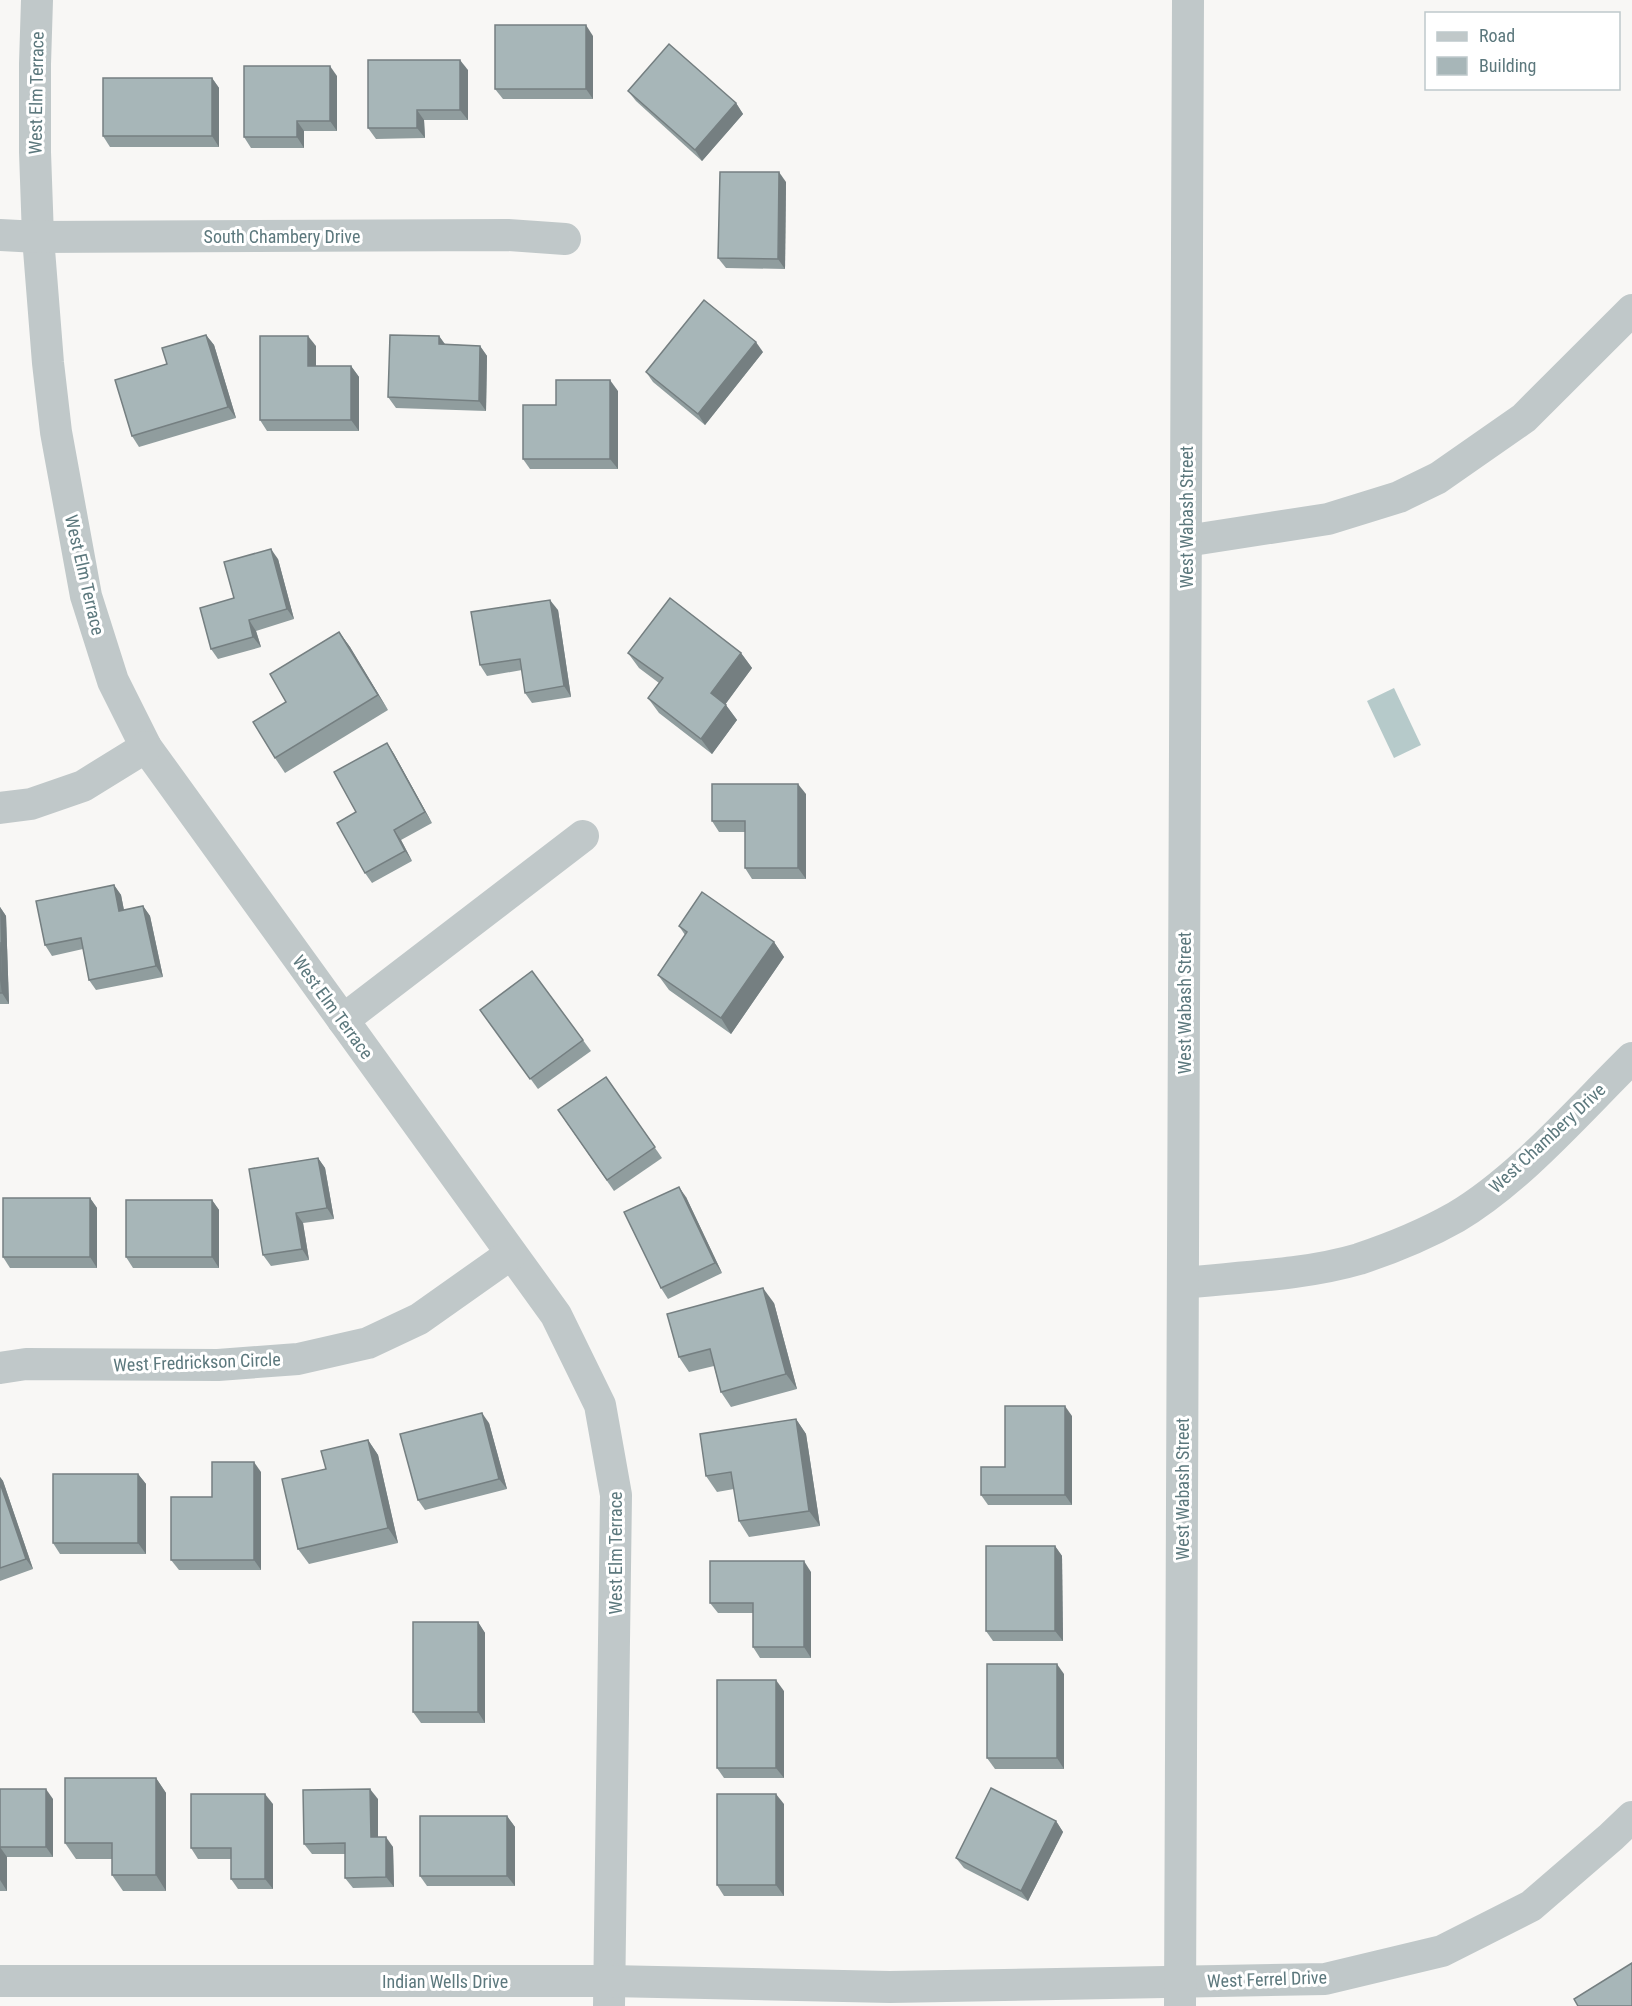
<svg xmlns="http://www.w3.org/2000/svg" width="1632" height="2006" viewBox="0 0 1632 2006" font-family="'Roboto Condensed',sans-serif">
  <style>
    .water { fill: #b6caca }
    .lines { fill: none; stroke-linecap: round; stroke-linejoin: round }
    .minor { stroke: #c0c8c9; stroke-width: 32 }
    .wall { fill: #909d9e }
    .shaded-wall { fill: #757f81 }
    .building { fill: #a7b6b8; stroke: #757f81; stroke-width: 1.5 }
    .labels { text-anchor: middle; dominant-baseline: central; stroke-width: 6; stroke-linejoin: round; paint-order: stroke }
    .street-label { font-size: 18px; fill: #5c787d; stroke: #fff }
  </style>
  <rect width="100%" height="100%" fill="#f8f7f5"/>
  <!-- water -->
  <polygon class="water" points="1394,688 1421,745 1394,758 1367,701"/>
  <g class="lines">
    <!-- minor -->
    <g class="minor">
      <polyline points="37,0 35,64 35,152 38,237 48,363 56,432 86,596 113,681 146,747 556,1315 600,1405 616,1495 609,2006"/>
      <polyline points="0,235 38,237 508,235 565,239"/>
      <polyline points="1186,541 1328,519 1399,497 1438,478 1524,418 1632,310"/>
      <polyline points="0,808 31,804 83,786 146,747"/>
      <polyline points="343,1020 583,836"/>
      <path d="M1183 1283C1240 1277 1305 1275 1359 1259 1392 1248 1426 1234 1456 1217 1520 1179 1579 1110 1632 1058"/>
      <polyline points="0,1368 26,1364 218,1365 298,1359 368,1343 419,1319 511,1254"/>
      <polyline points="0,1981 610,1981 890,1987 1325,1979 1442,1951 1531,1906 1611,1837 1632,1817"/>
      <polyline points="1180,2006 1188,0"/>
    </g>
  </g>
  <!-- wall -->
  <g class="wall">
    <polygon points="593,36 593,99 503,99 495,89"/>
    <polygon points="468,70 468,120 424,120 425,138 376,139 368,128"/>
    <polygon points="337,76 337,131 304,131 304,148 251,148 244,137"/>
    <polygon points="212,78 219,88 219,147 110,147 103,136"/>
    <polygon points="628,91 736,103 743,114 702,161 636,101"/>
    <polygon points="786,182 785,269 726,268 718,258"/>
    <polygon points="206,335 214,345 236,418 139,447 132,436"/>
    <polygon points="439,336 445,344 480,346 487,356 486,411 396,408 388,397"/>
    <polygon points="316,346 316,366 351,366 359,377 359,431 267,431 260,420"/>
    <polygon points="763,352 705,425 653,382 646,372"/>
    <polygon points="618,391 618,469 530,469 523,459 556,405"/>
    <polygon points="278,559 294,619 256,631 261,647 218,659 211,649 234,598"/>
    <polygon points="558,610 571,697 532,703 525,693 522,670 487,676 480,665"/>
    <polygon points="339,632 350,647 388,710 285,773 275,758 286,702"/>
    <polygon points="628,653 741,653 752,668 725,704 737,720 712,754 659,713 648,698 659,683 639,668"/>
    <polygon points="387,743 394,754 432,823 401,840 412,861 372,883 365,873 356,812"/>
    <polygon points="806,794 806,879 752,879 745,868 745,832 719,832 712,821"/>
    <polygon points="114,885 121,895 124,910 143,906 150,916 163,977 96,990 89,980 83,949 52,956 45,945"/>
    <polygon points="0,907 6,916 9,1004 0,1004"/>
    <polygon points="679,926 774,942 784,957 731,1034 669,990 658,975 685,935"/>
    <polygon points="532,971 591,1051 538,1089 480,1010"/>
    <polygon points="606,1077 662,1158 614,1191 558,1110"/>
    <polygon points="318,1158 325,1168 334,1219 303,1223 309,1260 271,1266 263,1255"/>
    <polygon points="686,1197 722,1273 668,1299 661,1288"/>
    <polygon points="90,1198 97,1208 97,1268 10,1268 3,1257"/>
    <polygon points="212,1200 219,1210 219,1268 133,1268 126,1257"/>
    <polygon points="774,1303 797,1389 731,1407 721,1392 714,1366 689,1372 679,1357"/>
    <polygon points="1072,1416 1072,1505 988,1505 981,1495 1005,1467"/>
    <polygon points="796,1419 806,1434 820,1526 749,1537 739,1521 734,1489 717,1492 706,1476"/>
    <polygon points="489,1423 507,1489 425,1510 418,1500"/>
    <polygon points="368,1440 378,1455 398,1543 309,1564 298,1549"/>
    <polygon points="261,1472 261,1570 179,1570 171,1560 212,1497"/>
    <polygon points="138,1474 146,1484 146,1554 60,1554 53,1543"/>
    <polygon points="0,1477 3,1481 33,1569 0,1581"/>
    <polygon points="1055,1546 1062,1556 1063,1641 993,1641 986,1631"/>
    <polygon points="811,1572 811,1658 760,1658 753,1647 753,1613 718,1613 710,1603"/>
    <polygon points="478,1622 485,1633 485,1723 421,1723 413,1712"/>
    <polygon points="1064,1674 1064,1769 995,1769 987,1758"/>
    <polygon points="784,1691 784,1778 724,1778 717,1768"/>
    <polygon points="156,1778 166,1793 166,1891 123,1891 112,1875 112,1859 76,1859 65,1843"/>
    <polygon points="0,1789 53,1799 53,1857 7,1857 7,1891 0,1891"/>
    <polygon points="378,1799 378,1837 393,1847 394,1887 353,1888 345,1878 345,1854 312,1854 304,1844"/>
    <polygon points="273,1804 273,1889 238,1889 231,1879 231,1859 198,1859 191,1848"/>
    <polygon points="784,1804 784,1896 724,1896 717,1885"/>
    <polygon points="507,1816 515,1827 515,1886 427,1886 420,1876"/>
    <polygon points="1056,1821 1063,1832 1028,1901 964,1868 956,1858"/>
  </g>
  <!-- shaded-wall -->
  <g class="shaded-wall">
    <polygon points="586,25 593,36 593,99 586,89"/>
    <polygon points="460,60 468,70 468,120 460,110"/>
    <polygon points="330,66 337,76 337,131 330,121"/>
    <polygon points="212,78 219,88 219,147 212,136"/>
    <polygon points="736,103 743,114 702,161 695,150"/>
    <polygon points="417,110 424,120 425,138 417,128"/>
    <polygon points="297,121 304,131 304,148 297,137"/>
    <polygon points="779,172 786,182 785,269 778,259"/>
    <polygon points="206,335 214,345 236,418 228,407"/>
    <polygon points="308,336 316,346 316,377 308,366"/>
    <polygon points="439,336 446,346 439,344"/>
    <polygon points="756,342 763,352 705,425 698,414"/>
    <polygon points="480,346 487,356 486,411 479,401"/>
    <polygon points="351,366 359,377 359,431 351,420"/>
    <polygon points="610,380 618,391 618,469 610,459"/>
    <polygon points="271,549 278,559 294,619 287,609"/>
    <polygon points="550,600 558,610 571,697 564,686"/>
    <polygon points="249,620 256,631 261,647 253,637"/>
    <polygon points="339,632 350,647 388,710 378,695"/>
    <polygon points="741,653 752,668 722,709 711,693"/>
    <polygon points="726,705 737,720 712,754 701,739"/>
    <polygon points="387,743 394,754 432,823 425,812"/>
    <polygon points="798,784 806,794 806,879 798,868"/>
    <polygon points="394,830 401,840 412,861 405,851"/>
    <polygon points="114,885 121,895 126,921 119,911"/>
    <polygon points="143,906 150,916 163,977 156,966"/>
    <polygon points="0,907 6,916 9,1004 2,993"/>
    <polygon points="774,942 784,957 731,1034 721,1018"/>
    <polygon points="318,1158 325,1168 334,1219 327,1208"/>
    <polygon points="679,1187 686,1197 722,1273 715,1263"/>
    <polygon points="90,1198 97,1208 97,1268 90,1257"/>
    <polygon points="212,1200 219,1210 219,1268 212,1257"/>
    <polygon points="296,1213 303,1223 309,1260 302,1249"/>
    <polygon points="763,1288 774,1303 797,1389 786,1374"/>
    <polygon points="1065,1406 1072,1416 1072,1505 1065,1495"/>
    <polygon points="482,1413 489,1423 507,1489 499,1479"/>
    <polygon points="796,1419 806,1434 820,1526 809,1511"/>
    <polygon points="368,1440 378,1455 398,1543 388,1528"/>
    <polygon points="254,1462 261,1472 261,1570 254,1560"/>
    <polygon points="138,1474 146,1484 146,1554 138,1543"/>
    <polygon points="0,1477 3,1481 33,1569 26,1559 0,1483"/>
    <polygon points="1055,1546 1062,1556 1063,1641 1055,1631"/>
    <polygon points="804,1561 811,1572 811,1658 804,1647"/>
    <polygon points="478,1622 485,1633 485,1723 478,1712"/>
    <polygon points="1057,1664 1064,1674 1064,1769 1057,1758"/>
    <polygon points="776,1680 784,1691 784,1778 776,1768"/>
    <polygon points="156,1778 166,1793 166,1891 156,1875"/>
    <polygon points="46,1789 53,1799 53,1857 46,1847"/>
    <polygon points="370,1789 378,1799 378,1848 371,1837"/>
    <polygon points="265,1794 273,1804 273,1889 265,1879"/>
    <polygon points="776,1794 784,1804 784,1896 776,1885"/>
    <polygon points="507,1816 515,1827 515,1886 507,1876"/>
    <polygon points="1056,1821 1063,1832 1028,1901 1021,1891"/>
    <polygon points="386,1837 393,1847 394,1887 386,1877"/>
    <polygon points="0,1847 7,1857 7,1891 0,1880"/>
  </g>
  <!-- building -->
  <g class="building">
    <rect x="495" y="25" width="91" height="64"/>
    <polygon points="669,44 736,103 695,150 628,91"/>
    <polygon points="368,60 460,60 460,110 417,110 417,128 368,128"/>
    <polygon points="244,66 330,66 330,121 297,121 297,137 244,137"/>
    <rect x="103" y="78" width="109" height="58"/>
    <polygon points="720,172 779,172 778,259 718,258"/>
    <polygon points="704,300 756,342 698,414 646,372"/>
    <polygon points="206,335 228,407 132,436 115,380 167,364 162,348"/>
    <polygon points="390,335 439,336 439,344 480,346 479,401 388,397"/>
    <polygon points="260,336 308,336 308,366 351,366 351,420 260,420"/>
    <polygon points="556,380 610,380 610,459 523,459 523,405 556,405"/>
    <polygon points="271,549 287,609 249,620 253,637 211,649 200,608 234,598 224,562"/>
    <polygon points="670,598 741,653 711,693 726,705 701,739 648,698 663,678 628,653"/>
    <polygon points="550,600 564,686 525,693 520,659 480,665 471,612"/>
    <polygon points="339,632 378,695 275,758 253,722 286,702 270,674"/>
    <polygon points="387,743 425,812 394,830 405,851 365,873 337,823 356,812 334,772"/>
    <polygon points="712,784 798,784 798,868 745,868 745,821 712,821"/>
    <polygon points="114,885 119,911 143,906 156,966 89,980 81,938 45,945 36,901"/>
    <polygon points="702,892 774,942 721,1018 658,975 687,932 679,926"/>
    <polygon points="0,942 2,993 0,993"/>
    <polygon points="532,971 583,1040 530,1079 480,1010"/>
    <polygon points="606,1077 655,1147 607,1180 558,1110"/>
    <polygon points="318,1158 327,1208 296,1213 302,1249 263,1255 249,1169"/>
    <polygon points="679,1187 715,1263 661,1288 624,1212"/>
    <rect x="3" y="1198" width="87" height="59"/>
    <rect x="126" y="1200" width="86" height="57"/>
    <polygon points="763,1288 786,1374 721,1392 710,1349 679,1357 667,1314"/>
    <polygon points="1005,1406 1065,1406 1065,1495 981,1495 981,1467 1005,1467"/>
    <polygon points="482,1413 499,1479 418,1500 400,1434"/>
    <polygon points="796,1419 809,1511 739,1521 731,1472 706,1476 700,1434"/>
    <polygon points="368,1440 388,1528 298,1549 282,1479 326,1469 321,1451"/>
    <polygon points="212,1462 254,1462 254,1560 171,1560 171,1497 212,1497"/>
    <rect x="53" y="1474" width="85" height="69"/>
    <polygon points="0,1483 26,1559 0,1568"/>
    <rect x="986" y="1546" width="69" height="85"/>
    <polygon points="710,1561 804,1561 804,1647 753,1647 753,1603 710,1603"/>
    <rect x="413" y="1622" width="65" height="90"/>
    <rect x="987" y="1664" width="70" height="94"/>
    <rect x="717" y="1680" width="59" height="88"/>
    <polygon points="65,1778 156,1778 156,1875 112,1875 112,1843 65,1843"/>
    <polygon points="991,1788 1056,1821 1021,1891 956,1858"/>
    <polygon points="0,1789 46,1789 46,1847 0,1847 0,1880"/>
    <polygon points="370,1789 371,1837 386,1837 386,1877 345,1878 345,1843 304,1844 303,1790"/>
    <polygon points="191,1794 265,1794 265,1879 231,1879 231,1848 191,1848"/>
    <rect x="717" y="1794" width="59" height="91"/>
    <rect x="420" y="1816" width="87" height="60"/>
    <polygon points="1632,1963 1632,2006 1578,2006 1574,1999"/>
  </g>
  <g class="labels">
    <!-- street labels -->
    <g class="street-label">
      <text transform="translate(36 93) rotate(-89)">West Elm Terrace</text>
      <text x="282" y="236">South Chambery Drive</text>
      <text transform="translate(1186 517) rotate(-90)">West Wabash Street</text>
      <text transform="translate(85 575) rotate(77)">West Elm Terrace</text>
      <text transform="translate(1184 1003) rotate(-90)">West Wabash Street</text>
      <text transform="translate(333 1007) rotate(54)">West Elm Terrace</text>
      <text transform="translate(1547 1138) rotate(-43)">West Chambery Drive</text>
      <text transform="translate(197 1362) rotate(-2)">West Fredrickson Circle</text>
      <text transform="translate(1182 1489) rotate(-90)">West Wabash Street</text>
      <text transform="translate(615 1553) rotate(-90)">West Elm Terrace</text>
      <text transform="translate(1267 1979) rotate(-2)">West Ferrel Drive</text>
      <text x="445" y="1981">Indian Wells Drive</text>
    </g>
  </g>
  <!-- legend -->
  <rect x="1425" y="12" width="195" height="78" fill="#ffffff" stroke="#bec9cb" stroke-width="1.5"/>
  <rect x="1437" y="32" width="30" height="9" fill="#c0c8c9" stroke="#bec9cb" stroke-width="1.5"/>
  <text x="1479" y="42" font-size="18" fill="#5c787d">Road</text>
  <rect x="1437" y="57" width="30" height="18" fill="#a7b6b8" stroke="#bec9cb" stroke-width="1.5"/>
  <text x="1479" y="72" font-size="18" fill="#5c787d">Building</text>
</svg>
